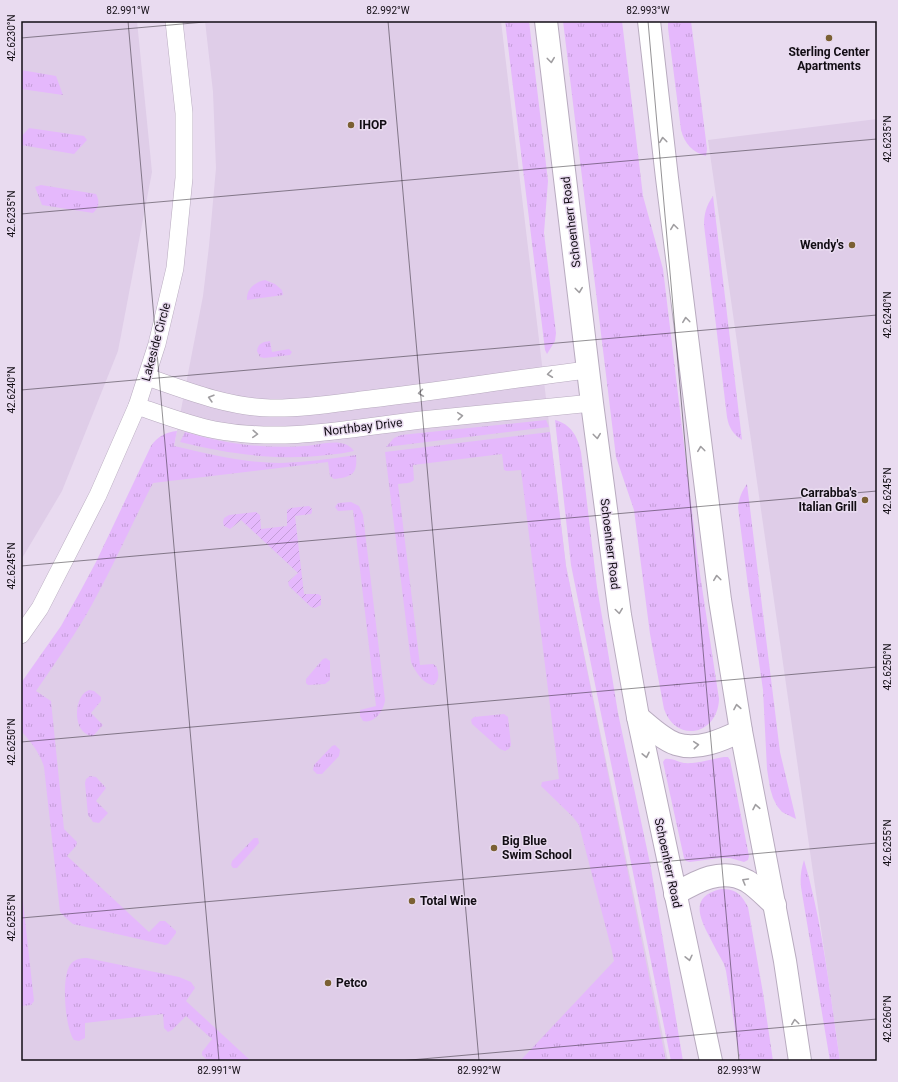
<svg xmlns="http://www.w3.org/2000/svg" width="898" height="1082" viewBox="0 0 898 1082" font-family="Roboto,sans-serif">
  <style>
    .built { fill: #dfcde8 }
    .grass { fill: url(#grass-tufts) }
    .garden { fill: url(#garden-furrows) }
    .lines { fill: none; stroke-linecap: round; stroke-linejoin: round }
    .minor-casing { stroke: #b8abbf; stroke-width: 18 }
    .secondary-casing { stroke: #b8abbf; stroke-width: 24 }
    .minor { stroke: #fff; stroke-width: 17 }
    .secondary { stroke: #fff; stroke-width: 22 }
    .oneway { stroke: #a09ea1 }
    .ticks { fill: none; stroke: #120d14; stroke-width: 1; stroke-opacity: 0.45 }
    .poi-dot { fill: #7b6033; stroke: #e9dbf0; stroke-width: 1.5 }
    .labels { text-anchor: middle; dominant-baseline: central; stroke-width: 3; stroke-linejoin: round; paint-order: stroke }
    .poi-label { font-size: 12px; font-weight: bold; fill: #120d14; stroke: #e9dbf0; text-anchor: start }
    .street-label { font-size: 12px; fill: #120d14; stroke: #e9dbf0 }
    .neatline { fill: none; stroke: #120d14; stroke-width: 1.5 }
    .ticks-label { font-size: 10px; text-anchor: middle; fill: #120d14 }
  </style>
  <defs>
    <pattern id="grass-tufts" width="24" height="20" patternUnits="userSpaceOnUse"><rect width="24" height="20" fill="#e5b8fc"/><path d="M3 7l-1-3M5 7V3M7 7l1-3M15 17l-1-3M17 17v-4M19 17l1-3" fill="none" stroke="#c39dd7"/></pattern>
    <pattern id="garden-furrows" width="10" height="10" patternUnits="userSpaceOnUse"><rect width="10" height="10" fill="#e5b8fc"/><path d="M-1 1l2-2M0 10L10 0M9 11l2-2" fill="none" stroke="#c39dd7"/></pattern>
  </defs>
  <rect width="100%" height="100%" fill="#e9dbf0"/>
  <!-- built -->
  <g class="built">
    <polygon points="21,21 137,21 152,172 118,351 62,491 21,560"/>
    <polygon points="205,21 501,21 566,566 668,1061 21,1061 21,694 174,446 203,296 209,246 216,168 213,92"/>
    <polygon points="877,119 877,1061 840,1061 708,140"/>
  </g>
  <!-- grass -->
  <g class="grass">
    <polygon points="505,21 529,21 548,181 544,233 556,333 555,341 547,354 545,350"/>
    <path d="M563 21H622L643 196 663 269 698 561 719 699C718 735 676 744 664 709L650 634 634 510 616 457Z"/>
    <path d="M668 21H691L707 149 706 156C692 152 685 144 681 130L668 28Z"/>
    <polygon points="21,70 56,76 63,95 21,89"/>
    <polygon points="29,128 84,136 87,140 74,154 21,145 21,137"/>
    <path d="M41 185 96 194C100 202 99 207 93 213L42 205 35 187Z"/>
    <path d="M713 196 742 440C733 434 729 428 727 417L704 225C704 214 706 206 713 196Z"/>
    <path d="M265 280 275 284 282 290 283 295 247 300C246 289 255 282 265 280Z"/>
    <path d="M270 341 272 352 289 349 292 352 290 355 264 358 260 357 257 351C258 343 263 342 270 341Z"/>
    <polygon points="546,420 549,427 386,447 394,438 401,435"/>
    <path d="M555 420C571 424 578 437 581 452L597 587 606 640 618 713 651 868 683 1061H671L571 565Z"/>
    <path d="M177 431 174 446C209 454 244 463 280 463 305 462 331 459 356 455 358 475 351 477 334 479L330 476 328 462 153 483C130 527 110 574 85 617 70 642 53 666 36 691L51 701 64 829 77 842 76 846 67 856 149 932 160 921H165L176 931V933L168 944 165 945 73 924 67 919 60 912 44 767C40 753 31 742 21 731V683L61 626 81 590 96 562 151 446C157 437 166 432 177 431Z"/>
    <path d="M185 432C225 444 264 449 305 446 320 445 344 436 354 451 346 453 336 454 327 455 275 461 230 454 180 442Z"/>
    <path d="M550 432 566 566 666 1061H520L614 961 612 951 579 825 573 817 541 786 542 782 559 779 521 470 507 471 504 470 502 454 413 465 414 480C410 484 404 483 398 484L420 665 433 664 436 666C439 672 440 681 433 685 423 684 415 671 411 662L385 452Z"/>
    <path d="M747 484 780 752 796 819 782 812 777 806 773 798 770 788 767 769 763 690 748 586 738 507C739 497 742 491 747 484Z"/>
    <path d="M351 502 359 506 363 515 385 700C384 710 375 724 363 721L360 716V710L376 706 353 510 338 511 335 507 338 503Z"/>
    <polygon points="326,658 330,661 330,680 325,684 308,685 306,683 306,679 323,659"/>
    <path d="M89 690 94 691 101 697V701L91 713 103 725 93 736H91C87 735 83 732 81 729 74 718 76 695 89 690Z"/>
    <polygon points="504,714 508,717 511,745 509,749 505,751 500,749 472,724 471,720 474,717"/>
    <polygon points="335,745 340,750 339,756 322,774 317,774 313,770 314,765 332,746"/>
    <path d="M724 757H728L730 760 749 856 748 860 744 862 730 858H720L690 862 686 861 684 858 663 762 665 759C672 758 678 762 684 763 697 764 711 759 724 757Z"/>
    <polygon points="90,776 96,777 106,788 96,801 108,813 99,823 93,822 88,815 85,783 86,779"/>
    <polygon points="254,838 258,838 259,843 237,868 233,868 231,865 232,861"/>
    <path d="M804 860C823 924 830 995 840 1061H830L801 887C800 877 801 870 804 860Z"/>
    <polygon points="21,884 34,1001 31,1005 21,1006"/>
    <path d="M721 889C736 889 741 894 748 907L763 993 773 1061H740L726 971 724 964C719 955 714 946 709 936 698 915 691 896 721 889Z"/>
    <path d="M87 958 179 977 191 982 195 988 186 1001 251 1061H208L202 1055V1052L212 1039 186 1016 172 1030 168 1032 164 1028 163 1014 85 1023V1038L79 1041 74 1040C65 1028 61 978 70 965 74 959 81 958 87 958Z"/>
  </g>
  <!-- garden -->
  <polygon class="garden" points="309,506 312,509 312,512 311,514 295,516 304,594 318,594 321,596 321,605 315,608 311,607 289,586 288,582 298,573 241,520 230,529 224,526 223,522 224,518 229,515 256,512 260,515 261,529 287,526 287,510 291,508"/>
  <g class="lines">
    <!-- minor casing -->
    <g class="minor-casing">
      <g id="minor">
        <path d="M147 377C187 391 228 407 270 408 303 409 337 403 370 399 443 391 516 378 589 370"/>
        <path d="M137 406C163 415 189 425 215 430 284 443 352 428 421 420 478 414 535 409 592 403"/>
        <polyline points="21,635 40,608 98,495 137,406 157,344 175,268 184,178 184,113 174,21"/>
      </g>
    </g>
    <!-- secondary casing -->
    <g class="secondary-casing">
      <g id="secondary">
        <polyline points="546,21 592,403 620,615 638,717 711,1061"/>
        <polyline points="649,21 667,178 720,600 741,731 785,961 800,1061"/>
        <path d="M638 717C649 726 662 739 676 744 698 751 722 740 741 731"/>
        <path d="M675 894C697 881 722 867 747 881 757 887 766 897 775 905"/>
      </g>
    </g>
    <!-- minor -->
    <use href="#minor" class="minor"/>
    <!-- secondary -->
    <use href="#secondary" class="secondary"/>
  </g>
  <!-- one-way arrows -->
  <defs><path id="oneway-chevron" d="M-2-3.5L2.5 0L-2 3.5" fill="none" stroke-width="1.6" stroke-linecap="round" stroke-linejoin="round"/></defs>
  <g class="oneway">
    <use href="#oneway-chevron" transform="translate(551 60) rotate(83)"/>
    <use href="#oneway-chevron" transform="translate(663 140) rotate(-97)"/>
    <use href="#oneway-chevron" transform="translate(674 227) rotate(-98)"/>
    <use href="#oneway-chevron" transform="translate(579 290) rotate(83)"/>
    <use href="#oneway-chevron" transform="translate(686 320) rotate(-97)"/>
    <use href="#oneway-chevron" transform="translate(550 374) rotate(173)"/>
    <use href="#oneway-chevron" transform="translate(421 393) rotate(172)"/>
    <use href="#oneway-chevron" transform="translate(211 398) rotate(-164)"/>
    <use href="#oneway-chevron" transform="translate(460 416) rotate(-5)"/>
    <use href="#oneway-chevron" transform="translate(255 434) rotate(4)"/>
    <use href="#oneway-chevron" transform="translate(597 436) rotate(83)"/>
    <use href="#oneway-chevron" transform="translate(701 449) rotate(-97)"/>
    <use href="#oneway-chevron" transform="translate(717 578) rotate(-97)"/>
    <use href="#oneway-chevron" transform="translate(619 611) rotate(82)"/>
    <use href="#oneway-chevron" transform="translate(737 707) rotate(-100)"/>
    <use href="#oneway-chevron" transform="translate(696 745) rotate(-5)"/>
    <use href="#oneway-chevron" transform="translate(646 755) rotate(78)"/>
    <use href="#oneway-chevron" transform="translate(756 807) rotate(-101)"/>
    <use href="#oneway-chevron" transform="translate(745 881) rotate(-150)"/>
    <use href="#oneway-chevron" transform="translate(689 958) rotate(77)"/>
    <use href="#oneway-chevron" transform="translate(795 1022) rotate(-98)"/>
  </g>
  <!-- ticks -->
  <path class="ticks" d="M128 21 219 1061M388 21 479 1061M648 21 739 1061M21 38 216 21M21 214 877 139M21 390 877 315M21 566 877 491M21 742 877 667M21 918 877 843M399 1061 877 1019"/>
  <!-- markers -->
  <g class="poi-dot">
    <circle cx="829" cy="38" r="4"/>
    <circle cx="351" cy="125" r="4"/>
    <circle cx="852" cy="245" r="4"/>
    <circle cx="865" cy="500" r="4"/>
    <circle cx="494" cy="848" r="4"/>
    <circle cx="412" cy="901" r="4"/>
    <circle cx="328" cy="983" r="4"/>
  </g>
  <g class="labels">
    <!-- poi labels -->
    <g class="poi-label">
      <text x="829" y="52" text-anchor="middle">Sterling Center<tspan x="829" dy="14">Apartments</tspan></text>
      <text x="359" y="125">IHOP</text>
      <text x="844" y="245" text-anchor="end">Wendy's</text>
      <text x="857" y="493" text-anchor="end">Carrabba's<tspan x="857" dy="14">Italian Grill</tspan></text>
      <text x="502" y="841">Big Blue<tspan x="502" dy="14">Swim School</tspan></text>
      <text x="420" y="901">Total Wine</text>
      <text x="336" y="983">Petco</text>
    </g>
    <!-- street labels -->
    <g class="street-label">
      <text transform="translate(571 222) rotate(-97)">Schoenherr Road</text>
      <text transform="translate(156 342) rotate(-75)">Lakeside Circle</text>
      <text transform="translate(363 427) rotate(-7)">Northbay Drive</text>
      <text transform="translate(610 544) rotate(83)">Schoenherr Road</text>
      <text transform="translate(668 863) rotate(78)">Schoenherr Road</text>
    </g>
  </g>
  <!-- border -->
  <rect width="898" height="1082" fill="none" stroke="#e9dbf0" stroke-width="44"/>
  <rect x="22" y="22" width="854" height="1038" class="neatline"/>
  <g class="ticks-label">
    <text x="128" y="14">82.991°W</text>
    <text x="388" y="14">82.992°W</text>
    <text x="648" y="14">82.993°W</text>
    <text transform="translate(11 38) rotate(-90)" y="4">42.6230°N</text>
    <text transform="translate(887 139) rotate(-90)" y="4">42.6235°N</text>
    <text transform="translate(11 214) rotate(-90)" y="4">42.6235°N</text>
    <text transform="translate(887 315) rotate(-90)" y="4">42.6240°N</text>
    <text transform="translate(11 390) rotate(-90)" y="4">42.6240°N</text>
    <text transform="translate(887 491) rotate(-90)" y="4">42.6245°N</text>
    <text transform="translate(11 566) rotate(-90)" y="4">42.6245°N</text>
    <text transform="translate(887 667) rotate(-90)" y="4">42.6250°N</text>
    <text transform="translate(11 742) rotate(-90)" y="4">42.6250°N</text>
    <text transform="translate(887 843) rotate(-90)" y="4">42.6255°N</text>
    <text transform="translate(11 918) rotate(-90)" y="4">42.6255°N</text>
    <text transform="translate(887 1019) rotate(-90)" y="4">42.6260°N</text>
    <text x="219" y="1074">82.991°W</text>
    <text x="479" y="1074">82.992°W</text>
    <text x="739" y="1074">82.993°W</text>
  </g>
</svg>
